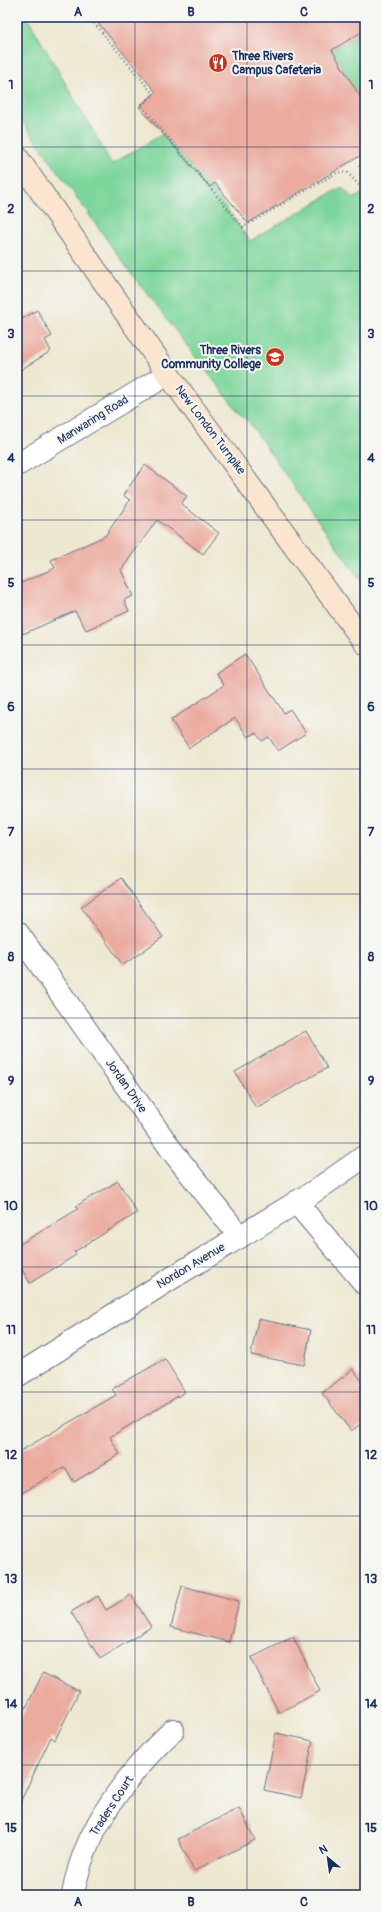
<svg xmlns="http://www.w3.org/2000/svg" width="382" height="1912" viewBox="0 0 382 1912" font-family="Pangolin,sans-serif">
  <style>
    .green { fill: #7cd59a; stroke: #4c827c }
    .building { fill: #ebab9f }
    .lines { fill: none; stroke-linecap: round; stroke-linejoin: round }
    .minor-casing { stroke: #657086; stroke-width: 24 }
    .secondary-casing { stroke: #657086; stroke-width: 24 }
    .path { stroke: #657086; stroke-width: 2.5; stroke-dasharray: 1 3; stroke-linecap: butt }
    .minor { stroke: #fff; stroke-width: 22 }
    .secondary { stroke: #fbe5cf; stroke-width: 22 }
    .grid { fill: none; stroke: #1b2f5e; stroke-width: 1; stroke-opacity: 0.55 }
    .labels { text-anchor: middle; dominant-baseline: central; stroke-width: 4; stroke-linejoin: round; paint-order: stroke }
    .poi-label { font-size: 12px; font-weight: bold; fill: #1b2f5e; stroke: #f6f6f2; text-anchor: start }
    .street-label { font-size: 12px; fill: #1b2f5e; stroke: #f6f6f2 }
    .neatline { fill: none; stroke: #1b2f5e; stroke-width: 1.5 }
    .grid-label { font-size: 13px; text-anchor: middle; font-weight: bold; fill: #1b2f5e }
  </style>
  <rect width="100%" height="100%" fill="#f6f6f2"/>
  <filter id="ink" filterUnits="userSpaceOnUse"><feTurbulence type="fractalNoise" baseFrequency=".025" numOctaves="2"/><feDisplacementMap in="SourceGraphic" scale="8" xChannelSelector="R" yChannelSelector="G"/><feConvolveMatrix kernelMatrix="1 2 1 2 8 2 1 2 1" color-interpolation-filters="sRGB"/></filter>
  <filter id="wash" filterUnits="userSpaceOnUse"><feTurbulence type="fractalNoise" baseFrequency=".012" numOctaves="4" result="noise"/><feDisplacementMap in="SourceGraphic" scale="16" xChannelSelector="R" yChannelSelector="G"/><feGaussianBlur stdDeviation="0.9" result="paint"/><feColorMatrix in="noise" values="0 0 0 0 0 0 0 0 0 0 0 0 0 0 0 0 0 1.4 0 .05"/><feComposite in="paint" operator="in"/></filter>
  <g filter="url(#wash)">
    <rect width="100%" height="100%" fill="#eee8d1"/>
    <!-- green -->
    <g class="green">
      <polygon points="17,17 27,17 112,164 163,134 210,187 250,241 342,187 353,199 365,192 365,587 248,421 240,414 133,276 17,114"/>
      <polygon points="365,30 365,105 332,50"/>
    </g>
    <g id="blocks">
      <!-- building -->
      <g class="building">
        <polygon points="93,17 365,17 365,30 332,50 365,105 365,153 248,223 215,183 210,187 139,107 156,92"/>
        <polygon points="37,310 52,336 45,340 51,351 17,372 17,322"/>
        <polygon points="145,465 187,496 181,504 219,533 203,554 157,520 121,570 133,596 124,600 129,611 86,630 75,611 23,634 17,621 17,585 55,568 51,560 105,536 130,500 123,495"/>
        <polygon points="245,654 284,713 290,709 306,733 278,751 269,737 262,741 256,733 248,737 235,718 189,748 171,720 224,685 216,673"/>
        <polygon points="121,878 163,937 123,965 81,907"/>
        <polygon points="306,1031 327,1068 256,1108 235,1072"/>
        <polygon points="118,1181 137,1213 74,1252 76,1255 30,1283 17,1261 17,1246 78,1209 76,1206"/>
        <polygon points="258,1319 311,1330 304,1365 251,1355"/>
        <polygon points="165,1359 185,1392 110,1437 120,1454 74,1482 65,1467 17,1496 17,1453 116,1395 112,1389"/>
        <polygon points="353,1369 365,1385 365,1421 351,1431 322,1393"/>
        <polygon points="182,1586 239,1601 229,1642 171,1627"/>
        <polygon points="131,1595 151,1627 100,1659 71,1612 98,1596 106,1610"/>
        <polygon points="293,1637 320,1691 279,1713 251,1658"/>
        <polygon points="43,1673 79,1691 55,1740 51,1737 17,1809 17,1726"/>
        <polygon points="276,1733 313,1741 301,1798 264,1790"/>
        <polygon points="239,1808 255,1840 194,1871 178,1839"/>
      </g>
    </g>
  </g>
  <g filter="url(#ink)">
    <use href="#blocks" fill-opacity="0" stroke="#657086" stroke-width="1"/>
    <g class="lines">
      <!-- minor casing -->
      <g class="minor-casing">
        <g id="minor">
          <polyline points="17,465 168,374"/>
          <polyline points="17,932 173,1152 240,1237"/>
          <polyline points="296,1202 365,1284"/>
          <polyline points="17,1376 175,1276 315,1191 365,1156"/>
          <path d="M73 1895C83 1830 127 1774 173 1730"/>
        </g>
      </g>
      <!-- secondary casing -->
      <g class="secondary-casing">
        <polyline id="secondary" points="17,157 168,374 365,643"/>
      </g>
      <!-- path -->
      <g class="path">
        <polyline points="89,17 154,95 141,105 243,227 338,172 348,173 363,190 365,188"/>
        <polyline points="359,165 365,176"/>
      </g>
      <!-- minor -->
      <use href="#minor" class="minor"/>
      <!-- secondary -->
      <use href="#secondary" class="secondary"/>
    </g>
  </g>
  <!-- grid -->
  <path class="grid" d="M135 17V1895M247 17V1895M17 147H365M17 271H365M17 396H365M17 520H365M17 645H365M17 769H365M17 894H365M17 1018H365M17 1143H365M17 1267H365M17 1392H365M17 1516H365M17 1641H365M17 1765H365"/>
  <!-- icons -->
  <defs>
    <g id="restaurant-disc" transform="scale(1)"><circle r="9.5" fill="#c8321e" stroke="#f6f6f2"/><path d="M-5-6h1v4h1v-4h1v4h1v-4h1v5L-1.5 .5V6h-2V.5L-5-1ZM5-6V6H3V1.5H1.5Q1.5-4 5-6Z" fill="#fff"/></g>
    <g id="university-disc" transform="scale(1)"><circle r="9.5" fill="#c8321e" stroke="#f6f6f2"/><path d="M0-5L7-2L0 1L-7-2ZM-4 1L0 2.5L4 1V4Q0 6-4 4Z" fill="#fff"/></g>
  </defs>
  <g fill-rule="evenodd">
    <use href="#restaurant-disc" x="218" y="63"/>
    <use href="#university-disc" x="275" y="357"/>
  </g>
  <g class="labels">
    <!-- poi labels -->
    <g class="poi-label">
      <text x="232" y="56">Three Rivers<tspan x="232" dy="14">Campus Cafeteria</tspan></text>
      <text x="261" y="350" text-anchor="end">Three Rivers<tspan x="261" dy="14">Community College</tspan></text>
    </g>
    <!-- street labels -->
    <g class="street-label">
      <text transform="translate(93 420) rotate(-32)">Manwaring Road</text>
      <text transform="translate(210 430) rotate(53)">New London Turnpike</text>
      <text transform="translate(126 1086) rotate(55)">Jordan Drive</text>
      <text transform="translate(191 1266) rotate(-31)">Nordon Avenue</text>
      <text transform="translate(112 1806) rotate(-57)">Traders Court</text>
    </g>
  </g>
  <!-- margin -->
  <rect width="382" height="1912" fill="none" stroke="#f6f6f2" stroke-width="44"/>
  <!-- north arrow -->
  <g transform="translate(328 1858) rotate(331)" stroke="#f6f6f2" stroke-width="3" paint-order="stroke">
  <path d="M0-3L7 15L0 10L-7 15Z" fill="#1b2f5e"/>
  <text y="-6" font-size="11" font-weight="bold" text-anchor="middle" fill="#1b2f5e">N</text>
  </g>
  <rect x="22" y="22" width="338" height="1868" class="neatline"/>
  <g class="grid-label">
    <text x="78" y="16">A</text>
    <text x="191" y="16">B</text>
    <text x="304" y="16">C</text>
    <text x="11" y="89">1</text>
    <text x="371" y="89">1</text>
    <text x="11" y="213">2</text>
    <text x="371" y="213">2</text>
    <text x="11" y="338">3</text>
    <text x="371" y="338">3</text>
    <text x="11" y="462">4</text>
    <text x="371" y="462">4</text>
    <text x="11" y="587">5</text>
    <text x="371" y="587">5</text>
    <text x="11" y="711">6</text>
    <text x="371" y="711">6</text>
    <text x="11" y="836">7</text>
    <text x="371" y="836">7</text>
    <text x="11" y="961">8</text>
    <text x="371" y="961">8</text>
    <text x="11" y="1085">9</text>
    <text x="371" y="1085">9</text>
    <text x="11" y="1210">10</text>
    <text x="371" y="1210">10</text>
    <text x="11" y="1334">11</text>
    <text x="371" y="1334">11</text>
    <text x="11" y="1459">12</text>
    <text x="371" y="1459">12</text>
    <text x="11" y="1583">13</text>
    <text x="371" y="1583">13</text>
    <text x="11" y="1708">14</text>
    <text x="371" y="1708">14</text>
    <text x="11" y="1832">15</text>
    <text x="371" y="1832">15</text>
    <text x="78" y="1906">A</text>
    <text x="191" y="1906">B</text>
    <text x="304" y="1906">C</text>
  </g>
</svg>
